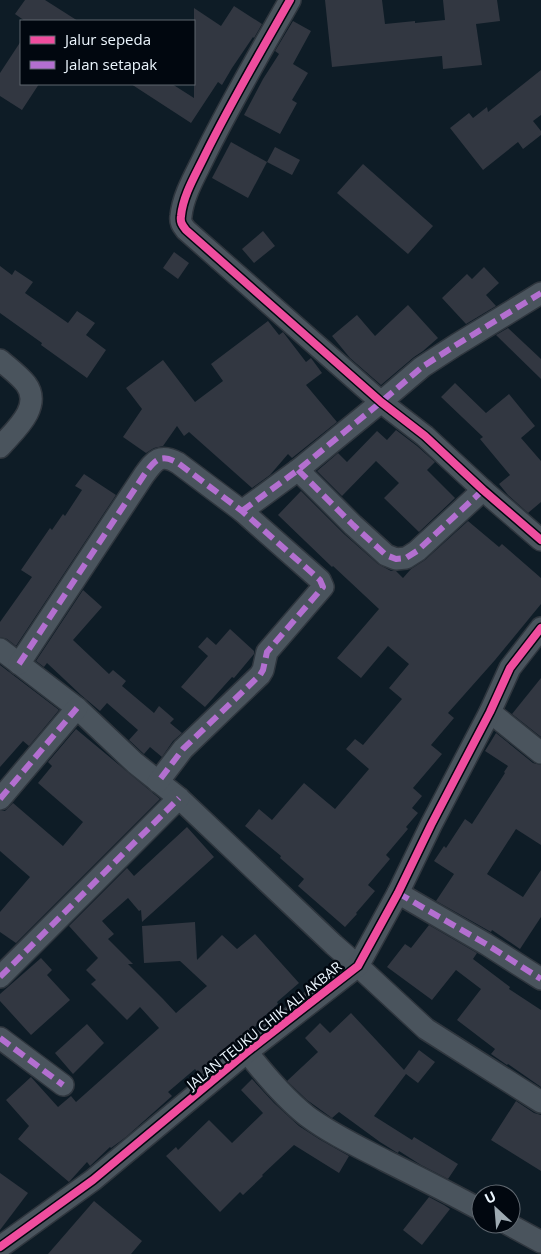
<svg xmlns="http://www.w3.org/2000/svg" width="541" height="1254" viewBox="0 0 541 1254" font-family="'Open Sans',sans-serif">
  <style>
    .building { fill: #323741 }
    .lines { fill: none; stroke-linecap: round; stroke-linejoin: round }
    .minor-casing { stroke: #2f363e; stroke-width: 24 }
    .minor { stroke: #4a545d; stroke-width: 21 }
    .quiet { stroke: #b36fd0; stroke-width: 6; stroke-dasharray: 12 6; stroke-linecap: butt }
    .cycleway-casing { stroke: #01070f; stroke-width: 11 }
    .cycleway { stroke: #ef4d9e; stroke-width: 8 }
    .labels { text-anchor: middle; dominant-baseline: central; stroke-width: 5; stroke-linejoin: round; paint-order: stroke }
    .street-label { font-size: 14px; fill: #ecf6fe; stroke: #01070f }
  </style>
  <rect width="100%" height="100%" fill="#0e1c26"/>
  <!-- building -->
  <g class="building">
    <polygon points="25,0 45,0 78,21 25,21 15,14"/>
    <polygon points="325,0 382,0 385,24 415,21 415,23 445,20 443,0 497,0 500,21 476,24 482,65 443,69 442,56 332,67"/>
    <polygon points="234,6 262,24 254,38 253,37 232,68 222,85 218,82 191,123 131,84 172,84 194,98 194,8 221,26"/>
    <polygon points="293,21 311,31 293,64 308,73 292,100 297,103 280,134 244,115 263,79 279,54 275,51"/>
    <polygon points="21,41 21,84 39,84 22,110 0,96 0,73"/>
    <polygon points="541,70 541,115 533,121 541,131 541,135 523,149 518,142 483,170 450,128 469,113 473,118 487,107 488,112"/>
    <polygon points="231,142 267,162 248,198 212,178"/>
    <polygon points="275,147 300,160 292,175 267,162"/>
    <polygon points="363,164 433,226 408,254 337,193"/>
    <polygon points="263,231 275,246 254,263 242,249"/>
    <polygon points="174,252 189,263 178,279 163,268"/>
    <polygon points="0,266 12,275 15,270 33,282 25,293 68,323 77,311 95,323 86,335 106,350 87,378 41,345 42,343 0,313"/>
    <polygon points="484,267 499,283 486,295 496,306 466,324 442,298 467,274 472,279"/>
    <polygon points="408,305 438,338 423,351 414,357 381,385 350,358 332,336 357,315 375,336"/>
    <polygon points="268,321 279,335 283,332 306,362 311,358 322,373 306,385 337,422 292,458 288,454 270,475 252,488 189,432 184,436 177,426 163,446 154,448 146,453 123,437 142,409 126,388 163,360 195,402 223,381 211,364"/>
    <polygon points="508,328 541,359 541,379 496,335"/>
    <polygon points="455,383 486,413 509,394 535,426 521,438 541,461 541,502 528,513 508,495 499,484 510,475 480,439 483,437 441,397"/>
    <polygon points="396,430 417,446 435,462 427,470 455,498 419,532 384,498 399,483 376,461 342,496 317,471 338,453 347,462 377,431 387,440"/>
    <polygon points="84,474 116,495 16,646 7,639 0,637 0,622 32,577 21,570 50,528 52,530 63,514 65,516 82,490 75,486"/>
    <polygon points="301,491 344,534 378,564 391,571 396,571 403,578 411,569 425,560 468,521 499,547 502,544 541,578 541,604 495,660 448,713 454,718 431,745 442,754 413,788 422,796 412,808 418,813 406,827 408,829 386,855 390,859 368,885 375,891 356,913 357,914 345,927 298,886 304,879 280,858 281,856 245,826 259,809 272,820 304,783 335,809 369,769 346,749 355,739 363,745 402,699 389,688 409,664 388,646 361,678 337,658 379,609 333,566 332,567 278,515"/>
    <polygon points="83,590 102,607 73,640 109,674 113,670 126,681 122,686 154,713 159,706 174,719 170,723 182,733 173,741 162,757 150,747 144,754 129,740 138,730 107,703 100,711 81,695 47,663 44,667 36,661"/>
    <polygon points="230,629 254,651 254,654 234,678 232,677 205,707 181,687 208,656 198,647 207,637 216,645"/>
    <polygon points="0,665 59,710 29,746 23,741 0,767"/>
    <polygon points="541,678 541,737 512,714"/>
    <polygon points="76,729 160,799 16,943 0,932 0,912 30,877 0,851 0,811 5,811 13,803 63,846 83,822 38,783 52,766 48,762"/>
    <polygon points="496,733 533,763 541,765 541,845 516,829 487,874 523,897 541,870 541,917 520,949 492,930 491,932 436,901 454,874 434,861 444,846 446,848 465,819 472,824 505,773 504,772 508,766 485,751"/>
    <polygon points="187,827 214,857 142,922 141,910 139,911 128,898 102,921 114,934 108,939 133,964 128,964 163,999 176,1013 207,986 180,961 144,963 142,926 195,922 197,960 222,935 237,949 255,934 299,983 277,1002 278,1004 257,1023 258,1024 218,1060 200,1075 195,1069 168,1092 172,1096 126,1137 111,1148 110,1147 90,1166 87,1162 69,1182 18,1139 29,1126 6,1100 31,1077 58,1107 71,1096 76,1102 159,1028 140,1007 127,1020 91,984 96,980 86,970 98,958 69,926 127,868 134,876"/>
    <polygon points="429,925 477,953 473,959 510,987 509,989 541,1010 541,1087 508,1064 507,1065 491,1054 495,1049 457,1020 481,989 456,970 432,1000 387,967 405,944 411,948"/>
    <polygon points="41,958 52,970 47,975 70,1000 31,1035 0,1001 0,994"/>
    <polygon points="351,1013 404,1070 419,1050 435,1062 418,1083 406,1074 374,1116 412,1140 414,1137 458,1164 448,1179 421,1165 399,1151 398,1153 396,1152 380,1142 339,1112 332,1118 307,1100 287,1081 318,1052 305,1038 320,1023 330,1033"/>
    <polygon points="87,1024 104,1043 73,1074 55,1053"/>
    <polygon points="252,1079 274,1103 299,1126 319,1139 349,1156 339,1173 294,1145 262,1175 263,1176 243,1195 240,1192 220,1212 166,1156 176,1147 178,1150 209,1120 232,1143 263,1113 241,1090"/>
    <polygon points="516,1101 534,1113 541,1115 541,1171 491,1140"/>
    <polygon points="0,1173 28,1193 0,1230"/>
    <polygon points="429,1197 444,1205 450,1209 422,1245 403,1230"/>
    <polygon points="94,1201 142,1241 131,1254 48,1254"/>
  </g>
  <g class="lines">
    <!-- minor casing -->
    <g class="minor-casing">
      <g id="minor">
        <path d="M290 0C261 51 231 102 205 155 196 174 183 195 181 216 180 222 182 225 186 230L381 402 425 436 483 490 541 540"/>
        <path d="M0 360C9 368 19 375 26 384 43 407 14 431 0 447"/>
        <polyline points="298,470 353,525 386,555 396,559 406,558 417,551 483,490"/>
        <polyline points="242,511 298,470 381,402 422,367 456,345 541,293"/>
        <polyline points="0,649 77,708 135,763 179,798 334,945 358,966 426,1029 541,1102"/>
        <path d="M19 664 144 475C155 460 160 453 178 463L242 511 320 580 323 587 267 652 263 670 260 675 183 749 158 782"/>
        <polyline points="490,712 541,753"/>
        <polyline points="0,799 77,708"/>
        <polyline points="398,893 486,944 541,979"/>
        <polyline points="0,977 179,798"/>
        <polyline points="0,1038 63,1085"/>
        <path d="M247 1052C265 1075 284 1098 307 1116 331 1134 359 1147 386 1161 418 1177 450 1193 481 1210"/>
        <polyline points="508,1224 541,1242"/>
        <polyline points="0,1247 93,1180 247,1052 358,966 398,893 431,825 490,712 510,668 541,628"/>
      </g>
    </g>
    <!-- minor -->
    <use href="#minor" class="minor"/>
    <!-- quiet -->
    <g class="quiet">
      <polyline points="298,470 353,525 386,555 396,559 406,558 417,551 483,490"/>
      <polyline points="242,511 298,470 381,402 422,367 456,345 541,293"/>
      <path d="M19 664 144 475C155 460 160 453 178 463L242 511 320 580 323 587 267 652 263 670 260 675 183 749 158 782"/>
      <polyline points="0,799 77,708"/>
      <polyline points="398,893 486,944 541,979"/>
      <polyline points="0,977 179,798"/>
      <polyline points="0,1038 63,1085"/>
    </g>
    <!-- cycleway casing -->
    <g class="cycleway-casing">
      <g id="cycleway">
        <path d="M290 0C261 51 231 102 205 155 196 174 183 195 181 216 180 222 182 225 186 230L381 402 425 436 483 490 541 540"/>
        <polyline points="0,1247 93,1180 247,1052 358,966 398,893 431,825 490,712 510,668 541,628"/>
      </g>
    </g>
    <!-- cycleway -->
    <use href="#cycleway" class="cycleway"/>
  </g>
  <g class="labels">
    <!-- street labels -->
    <g class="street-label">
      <text transform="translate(264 1025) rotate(-39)">JALAN TEUKU CHIK ALI AKBAR</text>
    </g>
  </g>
  <!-- legend -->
  <rect x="20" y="20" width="175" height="65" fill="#01070f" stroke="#5f676f"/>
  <rect x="30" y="36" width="25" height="8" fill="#ef4d9e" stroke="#5f676f"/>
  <text x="65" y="45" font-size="15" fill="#ecf6fe">Jalur sepeda</text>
  <rect x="30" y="61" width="25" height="8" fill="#b36fd0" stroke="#5f676f"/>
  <text x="65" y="70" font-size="15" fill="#ecf6fe">Jalan setapak</text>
  <!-- north arrow -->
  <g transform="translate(496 1209) rotate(334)"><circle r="24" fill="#01070f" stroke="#5f676f"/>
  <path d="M0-4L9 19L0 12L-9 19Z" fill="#9eaab2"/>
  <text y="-8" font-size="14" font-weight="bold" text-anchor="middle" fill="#ecf6fe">U</text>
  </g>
</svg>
